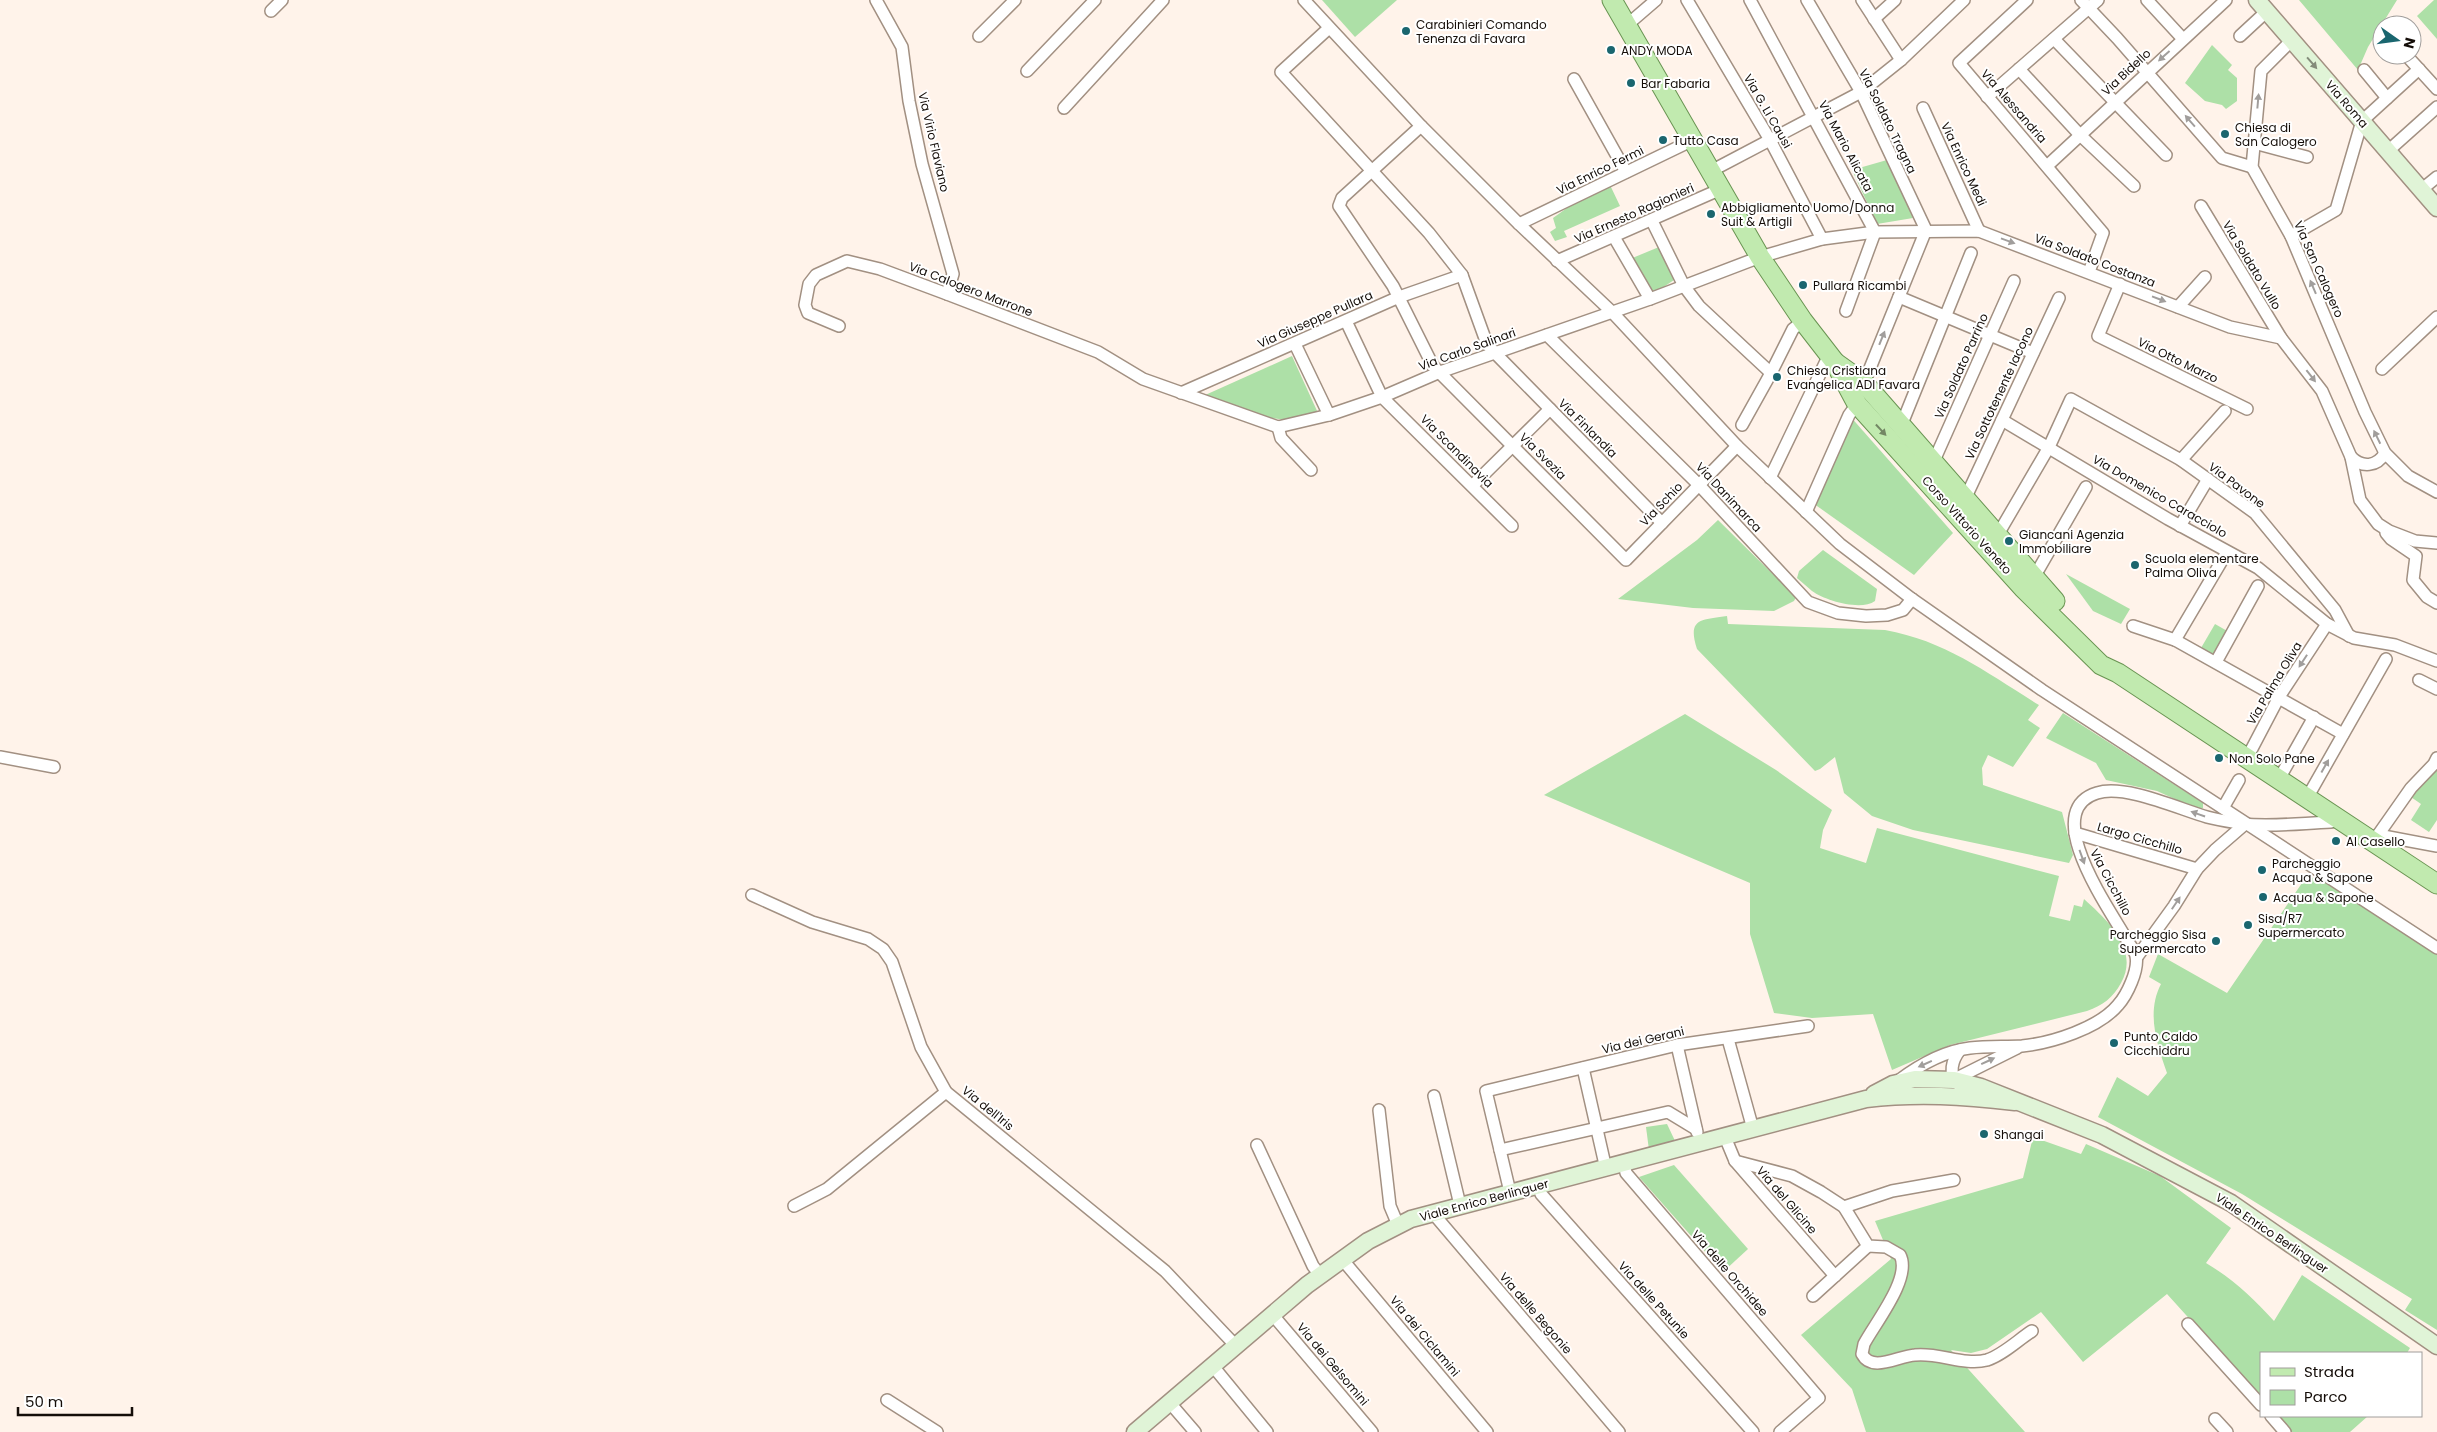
<svg xmlns="http://www.w3.org/2000/svg" width="2437" height="1432" viewBox="0 0 2437 1432" font-family="Poppins,sans-serif">
  <style>
    .green { fill: #ade0a7 }
    .lines { fill: none; stroke-linecap: round; stroke-linejoin: round }
    .street-casing { stroke: #a29082; stroke-width: 14 }
    .secondary-casing { stroke: #a29082; stroke-width: 19 }
    .primary-casing { stroke: #699452; stroke-width: 21 }
    .street { stroke: #fff; stroke-width: 11 }
    .secondary { stroke: #e0f4d7; stroke-width: 16 }
    .primary { stroke: #c1eaaf; stroke-width: 19 }
    .oneway { fill: #a19e9c }
    .oneway2 { fill: #848c7a }
    .oneway3 { fill: #738764 }
    .poi-dot { fill: #1a666f; stroke: #fff; stroke-width: 2 }
    .labels { text-anchor: middle; dominant-baseline: central; stroke-width: 4; stroke-linejoin: round; paint-order: stroke }
    .poi-label { font-size: 12px; fill: #140d08; stroke: #fff; text-anchor: start }
    .street-label { font-size: 12px; fill: #140d08; stroke: #fff }
  </style>
  <rect width="100%" height="100%" fill="#fff3ea"/>
  <!-- green -->
  <g class="green">
    <polygon points="1322,0 1397,0 1355,37"/>
    <polygon points="2299,0 2397,0 2368,47 2358,70"/>
    <polygon points="2434,0 2437,0 2437,39 2417,16"/>
    <polygon points="2212,45 2232,65 2228,70 2237,78 2237,101 2226,109 2222,105 2205,101 2185,83"/>
    <polygon points="1887,160 1913,218 1877,224 1852,170"/>
    <polygon points="1610,185 1620,206 1564,231 1567,237 1555,241 1550,232 1556,228 1553,218 1567,208"/>
    <polygon points="1659,247 1674,280 1650,296 1630,259"/>
    <polygon points="1292,356 1318,413 1286,420 1264,417 1203,396"/>
    <polygon points="1849,415 1953,533 1914,575 1810,501"/>
    <polygon points="1718,520 1796,597 1794,601 1774,611 1693,608 1618,599 1697,540"/>
    <path d="M1823 550 1877 589 1875 601C1861 611 1826 601 1812 591 1807 587 1802 582 1797 578L1799 571Z"/>
    <polygon points="2066,574 2130,609 2121,624 2093,611"/>
    <path d="M1727 616 1728 624 1885 630C1946 641 1987 673 2039 705L2028 720 2040 728 2013 767 1988 755 1982 768 1983 785 2062 812 2073 855 2069 863 1913 830 1872 816 1844 793 1835 757 1820 769 1815 771 1697 649C1687 618 1701 620 1727 616Z"/>
    <polygon points="2215,624 2229,632 2215,654 2208,654 2201,648"/>
    <polygon points="2063,713 2203,803 2203,808 2199,810 2157,791 2106,780 2096,763 2046,738"/>
    <path d="M1685 714 1776 770 1832 810 1823 830 1820 848 1866 863 1877 828 2059 876 2049 916 2070 921 2074 905 2082 907 2084 899C2107 920 2140 949 2121 983 2113 998 2103 1005 2087 1011L1950 1045 1892 1070 1873 1014 1812 1018 1774 1013 1750 934V883L1544 795Z"/>
    <polygon points="2437,765 2437,820 2429,832 2411,820 2421,804 2408,795"/>
    <path d="M2320 877 2437 948V1330L2405 1310 2412 1299 2242 1194 2098 1117 2117 1077 2148 1096 2167 1073C2157 1044 2146 1013 2161 984L2149 977 2158 954 2227 993 2302 883 2309 878Z"/>
    <polygon points="1667,1124 1676,1143 1649,1150 1646,1127"/>
    <path d="M2033 1137 2081 1154 2086 1144 2160 1176 2231 1228 2206 1263C2233 1279 2253 1298 2274 1321L2302 1275 2410 1348 2407 1353H2261V1398L2167 1294 2083 1362 2041 1312 1987 1349 1971 1353 1951 1350 2025 1432H1866L1852 1389 1801 1335 1891 1259 1875 1221 2023 1178Z"/>
    <polygon points="1674,1165 1748,1249 1723,1272 1639,1177"/>
    <polygon points="2277,1416 2368,1416 2350,1432 2292,1432"/>
  </g>
  <g class="lines">
    <!-- street casing -->
    <g class="street-casing">
      <g id="street">
        <polyline points="876,0 902,47 909,101 922,164 953,274 947,294"/>
        <polyline points="1304,0 1421,126 1519,224 1612,312 1737,446 1840,544 1912,599 2042,690 2437,948"/>
        <polyline points="1687,0 1770,140 1822,239"/>
        <polyline points="1750,0 1875,232 1846,311"/>
        <polyline points="1807,0 1861,92 1926,230"/>
        <polyline points="1862,0 1901,60"/>
        <polyline points="2027,0 1959,63 2103,233 2089,272"/>
        <polyline points="2081,0 2117,38 2222,158 2252,167"/>
        <polyline points="2147,0 2183,39"/>
        <polyline points="271,11 282,0"/>
        <polyline points="1874,19 1895,0"/>
        <polyline points="1627,25 1656,0"/>
        <polyline points="1329,28 1281,72 1429,233 1462,275 1487,344 1495,353 1662,523"/>
        <polyline points="979,36 1015,0"/>
        <polyline points="2240,36 2267,11"/>
        <polyline points="2054,39 2166,155"/>
        <polyline points="2292,40 2261,71 2252,167 2291,236 2365,412 2385,453 2408,476 2437,492"/>
        <polyline points="2406,55 2437,89"/>
        <polyline points="2019,69 2080,135 2134,186"/>
        <polyline points="2364,70 2387,98"/>
        <polyline points="1027,71 1095,0"/>
        <polyline points="1574,79 1626,172"/>
        <polyline points="1987,97 2098,0"/>
        <polyline points="1064,108 1163,0"/>
        <polyline points="1923,108 1979,231"/>
        <polyline points="1421,126 1342,198 1339,206 1393,286 1433,366 1626,560 1737,446"/>
        <polyline points="2254,143 2307,157"/>
        <polyline points="2388,151 2437,107"/>
        <polyline points="2047,166 2226,0"/>
        <polyline points="1711,171 1861,92 1901,60 1964,0"/>
        <polyline points="2421,190 2437,177"/>
        <polyline points="2201,206 2281,338 2322,391 2351,457 2360,500 2378,524 2389,531 2415,541 2437,543"/>
        <polyline points="1652,221 1684,286 1699,306 1771,373"/>
        <polyline points="1519,224 1693,140"/>
        <polyline points="2291,236 2336,210 2362,121 2419,69"/>
        <polyline points="1614,237 1650,299"/>
        <polyline points="1557,261 1721,189"/>
        <polyline points="2120,284 2098,336 2247,409"/>
        <polyline points="1899,297 2033,353"/>
        <polyline points="2178,307 2205,277"/>
        <polyline points="1346,321 1382,397 1512,526"/>
        <polyline points="839,326 808,313 805,305 809,284 816,275 847,261 880,269 947,294 1098,352 1143,379 1278,427 1329,415 1382,397 1440,372 1650,299 1760,257 1822,239 1875,232 1979,231 2230,327 2281,338"/>
        <polyline points="1547,335 1699,485 1808,602 1838,613 1866,616 1887,615 1903,610 1912,599"/>
        <polyline points="1295,344 1329,415"/>
        <polyline points="2382,369 2437,317"/>
        <polyline points="1864,383 1926,230"/>
        <polyline points="1181,393 1399,297 1462,275"/>
        <polyline points="2002,420 2168,519 2258,568 2327,624 2354,638 2395,645 2437,661"/>
        <polyline points="1742,425 1771,373 1793,329 1803,321"/>
        <polyline points="1901,426 1971,253"/>
        <polyline points="1278,427 1281,438 1311,470"/>
        <path d="M2351 457C2362 468 2377 467 2385 453"/>
        <polyline points="2181,460 2225,411"/>
        <polyline points="1933,463 2014,281"/>
        <polyline points="1770,478 1829,355"/>
        <polyline points="1473,485 1550,409"/>
        <polyline points="1965,499 2059,298"/>
        <polyline points="1806,512 1849,415 1857,404"/>
        <polyline points="2180,526 2208,479"/>
        <polyline points="2386,533 2391,539 2416,556 2413,580 2427,597 2437,603"/>
        <polyline points="1997,536 2049,447 2071,399 2181,460 2255,513 2335,610 2349,636"/>
        <polyline points="2227,552 2175,640 2343,734"/>
        <polyline points="2033,579 2086,487"/>
        <polyline points="2133,626 2175,640"/>
        <polyline points="2216,662 2258,586"/>
        <polyline points="2419,680 2437,689"/>
        <polyline points="0,757 54,767"/>
        <polyline points="2247,758 2279,697 2327,624"/>
        <polyline points="2279,779 2314,717"/>
        <polyline points="2307,798 2386,659"/>
        <polyline points="2223,808 2239,780"/>
        <polyline points="2075,833 2197,869"/>
        <polyline points="2378,835 2411,788 2434,764 2437,758"/>
        <polyline points="2374,839 2378,835 2437,846"/>
        <polyline points="752,895 812,922 868,939 883,949 892,962 921,1047 946,1092 1165,1271 1235,1345"/>
        <polyline points="2137,957 2174,906 2197,869 2215,850 2245,824"/>
        <polyline points="1728,1039 1753,1129"/>
        <polyline points="1677,1045 1697,1132"/>
        <polyline points="1583,1068 1606,1169"/>
        <path d="M1898 1081C1918 1066 1944 1051 1970 1048 1987 1046 2005 1047 2022 1046 2052 1043 2099 1028 2118 1005 2127 995 2139 970 2136 956 2135 951 2130 945 2127 940 2111 911 2038 811 2097 793 2125 784 2179 809 2207 817 2218 820 2232 822 2244 824 2272 827 2303 823 2331 822L2334 816"/>
        <polyline points="1951,1081 2017,1048"/>
        <path d="M1958 1084C1948 1074 1952 1060 1960 1050"/>
        <polyline points="1434,1096 1460,1205"/>
        <polyline points="1379,1110 1390,1206 1398,1225"/>
        <polyline points="1725,1137 1735,1161 1835,1276"/>
        <polyline points="1257,1145 1313,1266 1320,1275"/>
        <polyline points="1500,1150 1668,1112 1696,1129"/>
        <path d="M1735 1161 1792 1176 1821 1192 1844 1207 1868 1246 1886 1247 1900 1255C1912 1278 1875 1323 1864 1344L1862 1354C1872 1373 1898 1356 1915 1355 1938 1352 1964 1366 1987 1360 2003 1355 2018 1340 2032 1331"/>
        <polyline points="1624,1163 1626,1173 1819,1398 1780,1432"/>
        <polyline points="1538,1185 1541,1194 1753,1432"/>
        <polyline points="1510,1192 1486,1091 1677,1045 1808,1026"/>
        <polyline points="794,1206 827,1189 946,1092"/>
        <polyline points="1844,1207 1892,1191 1954,1180"/>
        <polyline points="1432,1212 1619,1432"/>
        <polyline points="1342,1259 1487,1432"/>
        <polyline points="1813,1296 1868,1246"/>
        <polyline points="1272,1314 1372,1432"/>
        <polyline points="2188,1324 2261,1405"/>
        <polyline points="1212,1365 1267,1432"/>
        <polyline points="887,1400 937,1432"/>
        <polyline points="1170,1403 1195,1432"/>
        <polyline points="2271,1416 2285,1432"/>
        <polyline points="2215,1419 2227,1432"/>
      </g>
    </g>
    <!-- secondary casing -->
    <g class="secondary-casing">
      <g id="secondary">
        <polyline points="2257,0 2437,208"/>
        <polyline points="1874,1094 1893,1084 1915,1079 1954,1080 1981,1087 2102,1135 2231,1203 2437,1346"/>
        <path d="M1135 1432 1307 1285 1368 1241 1411 1219 1866 1099C1918 1093 1963 1096 2015 1102"/>
      </g>
    </g>
    <!-- primary casing -->
    <g class="primary-casing">
      <g id="primary">
        <polyline points="1612,0 1760,257 1803,321 1834,361 1857,404 2023,588 2101,665 2118,673 2437,884"/>
        <polyline points="1836,363 1864,383 2055,601"/>
      </g>
    </g>
    <!-- street -->
    <use href="#street" class="street"/>
    <!-- secondary -->
    <use href="#secondary" class="secondary"/>
    <!-- primary -->
    <use href="#primary" class="primary"/>
  </g>
  <!-- one-way arrows -->
  <defs><path id="oneway-solid" d="M-6-.8H1V-3.2L6.5 0L1 3.2V.8H-6Z" transform="scale(1.25)"/></defs>
  <g class="oneway">
    <use href="#oneway-solid" transform="translate(2164 56) rotate(138)"/>
    <use href="#oneway-solid" transform="translate(2258 101) rotate(-85)"/>
    <use href="#oneway-solid" transform="translate(2190 121) rotate(-131)"/>
    <use href="#oneway-solid" transform="translate(2008 241) rotate(20)"/>
    <use href="#oneway-solid" transform="translate(2313 287) rotate(-113)"/>
    <use href="#oneway-solid" transform="translate(2159 299) rotate(21)"/>
    <use href="#oneway-solid" transform="translate(1882 338) rotate(-68)"/>
    <use href="#oneway-solid" transform="translate(2311 376) rotate(52)"/>
    <use href="#oneway-solid" transform="translate(2377 437) rotate(-116)"/>
    <use href="#oneway-solid" transform="translate(2303 661) rotate(123)"/>
    <use href="#oneway-solid" transform="translate(2325 766) rotate(-61)"/>
    <use href="#oneway-solid" transform="translate(2198 814) rotate(-161)"/>
    <use href="#oneway-solid" transform="translate(2082 857) rotate(70)"/>
    <use href="#oneway-solid" transform="translate(2176 903) rotate(-56)"/>
    <use href="#oneway-solid" transform="translate(1988 1061) rotate(-25)"/>
    <use href="#oneway-solid" transform="translate(1925 1064) rotate(156)"/>
  </g>
  <use class="oneway2" href="#oneway-solid" transform="translate(2312 63) rotate(49)"/>
  <use class="oneway3" href="#oneway-solid" transform="translate(1881 430) rotate(47)"/>
  <!-- markers -->
  <g class="poi-dot">
    <circle cx="1406" cy="31" r="5"/>
    <circle cx="1611" cy="50" r="5"/>
    <circle cx="1631" cy="83" r="5"/>
    <circle cx="2225" cy="134" r="5"/>
    <circle cx="1663" cy="140" r="5"/>
    <circle cx="1711" cy="214" r="5"/>
    <circle cx="1803" cy="285" r="5"/>
    <circle cx="1777" cy="377" r="5"/>
    <circle cx="2009" cy="541" r="5"/>
    <circle cx="2135" cy="565" r="5"/>
    <circle cx="2219" cy="758" r="5"/>
    <circle cx="2336" cy="841" r="5"/>
    <circle cx="2262" cy="870" r="5"/>
    <circle cx="2263" cy="897" r="5"/>
    <circle cx="2248" cy="925" r="5"/>
    <circle cx="2216" cy="941" r="5"/>
    <circle cx="2114" cy="1043" r="5"/>
    <circle cx="1984" cy="1134" r="5"/>
  </g>
  <g class="labels">
    <!-- poi labels -->
    <g class="poi-label">
      <text x="1416" y="24">Carabinieri Comando<tspan x="1416" dy="14">Tenenza di Favara</tspan></text>
      <text x="1621" y="50">ANDY MODA</text>
      <text x="1641" y="83">Bar Fabaria</text>
      <text x="2235" y="127">Chiesa di<tspan x="2235" dy="14">San Calogero</tspan></text>
      <text x="1673" y="140">Tutto Casa</text>
      <text x="1721" y="207">Abbigliamento Uomo/Donna<tspan x="1721" dy="14">Suit &amp; Artigli</tspan></text>
      <text x="1813" y="285">Pullara Ricambi</text>
      <text x="1787" y="370">Chiesa Cristiana<tspan x="1787" dy="14">Evangelica ADI Favara</tspan></text>
      <text x="2019" y="534">Giancani Agenzia<tspan x="2019" dy="14">Immobiliare</tspan></text>
      <text x="2145" y="558">Scuola elementare<tspan x="2145" dy="14">Palma Oliva</tspan></text>
      <text x="2229" y="758">Non Solo Pane</text>
      <text x="2346" y="841">Al Casello</text>
      <text x="2272" y="863">Parcheggio<tspan x="2272" dy="14">Acqua &amp; Sapone</tspan></text>
      <text x="2273" y="897">Acqua &amp; Sapone</text>
      <text x="2258" y="918">Sisa/R7<tspan x="2258" dy="14">Supermercato</tspan></text>
      <text x="2206" y="934" text-anchor="end">Parcheggio Sisa<tspan x="2206" dy="14">Supermercato</tspan></text>
      <text x="2124" y="1036">Punto Caldo<tspan x="2124" dy="14">Cicchiddru</tspan></text>
      <text x="1994" y="1134">Shangai</text>
    </g>
    <!-- street labels -->
    <g class="street-label">
      <text transform="translate(2126 72) rotate(-43)">Via Bidello</text>
      <text transform="translate(2347 104) rotate(49)">Via Roma</text>
      <text transform="translate(2014 106) rotate(49)">Via Alessandria</text>
      <text transform="translate(1768 111) rotate(60)">Via G. Li Causi</text>
      <text transform="translate(1888 121) rotate(64)">Via Soldato Tragna</text>
      <text transform="translate(934 142) rotate(77)">Via Virio Flaviano</text>
      <text transform="translate(1846 146) rotate(62)">Via Mario Alicata</text>
      <text transform="translate(1964 164) rotate(65)">Via Enrico Medi</text>
      <text transform="translate(1600 170) rotate(-26)">Via Enrico Fermi</text>
      <text transform="translate(1634 213) rotate(-24)">Via Ernesto Ragionieri</text>
      <text transform="translate(2095 260) rotate(21)">Via Soldato Costanza</text>
      <text transform="translate(2252 265) rotate(59)">Via Soldato Vullo</text>
      <text transform="translate(2319 269) rotate(66)">Via San Calogero</text>
      <text transform="translate(971 289) rotate(21)">Via Calogero Marrone</text>
      <text transform="translate(1315 319) rotate(-24)">Via Giuseppe Pullara</text>
      <text transform="translate(1467 349) rotate(-20)">Via Carlo Salinari</text>
      <text transform="translate(2178 360) rotate(26)">Via Otto Marzo</text>
      <text transform="translate(1961 366) rotate(-66)">Via Soldato Parrino</text>
      <text transform="translate(1999 393) rotate(-65)">Via Sottotenente Iacono</text>
      <text transform="translate(1588 428) rotate(45)">Via Finlandia</text>
      <text transform="translate(1457 451) rotate(45)">Via Scandinavia</text>
      <text transform="translate(1543 456) rotate(45)">Via Svezia</text>
      <text transform="translate(2237 485) rotate(37)">Via Pavone</text>
      <text transform="translate(2160 496) rotate(30)">Via Domenico Caracciolo</text>
      <text transform="translate(1729 497) rotate(47)">Via Danimarca</text>
      <text transform="translate(1661 504) rotate(-46)">Via Schio</text>
      <text transform="translate(1967 525) rotate(48)">Corso Vittorio Veneto</text>
      <text transform="translate(2274 683) rotate(-59)">Via Palma Oliva</text>
      <text transform="translate(2140 838) rotate(16)">Largo Cicchillo</text>
      <text transform="translate(2111 882) rotate(62)">Via Cicchillo</text>
      <text transform="translate(1643 1040) rotate(-13)">Via dei Gerani</text>
      <text transform="translate(988 1108) rotate(39)">Via dell'Iris</text>
      <text transform="translate(1484 1200) rotate(-15)">Viale Enrico Berlinguer</text>
      <text transform="translate(1787 1200) rotate(49)">Via del Glicine</text>
      <text transform="translate(2272 1233) rotate(34)">Viale Enrico Berlinguer</text>
      <text transform="translate(1730 1273) rotate(49)">Via delle Orchidee</text>
      <text transform="translate(1654 1300) rotate(48)">Via delle Petunie</text>
      <text transform="translate(1536 1313) rotate(49)">Via delle Begonie</text>
      <text transform="translate(1425 1336) rotate(50)">Via dei Ciclamini</text>
      <text transform="translate(1333 1364) rotate(50)">Via dei Gelsomini</text>
    </g>
  </g>
  <!-- legend -->
  <rect x="2260" y="1352" width="162" height="65" fill="#ffffff" stroke="#a19e9c"/>
  <rect x="2270" y="1368" width="25" height="8" fill="#c1eaaf" stroke="#a19e9c"/>
  <text x="2304" y="1377" font-size="15" fill="#140d08">Strada</text>
  <rect x="2270" y="1390" width="25" height="15" fill="#ade0a7" stroke="#a19e9c"/>
  <text x="2304" y="1402" font-size="15" fill="#140d08">Parco</text>
  <!-- north arrow -->
  <g transform="translate(2397 40) rotate(104)"><circle r="24" fill="#ffffff" stroke="#a19e9c"/>
  <path d="M0-4L9 19L0 12L-9 19Z" fill="#1a666f"/>
  <text y="-8" font-size="14" font-weight="bold" text-anchor="middle" fill="#140d08">N</text>
  </g>
  <!-- scale -->
  <path d="M18 1407v8h114v-8" fill="none" stroke="#140d08" stroke-width="2.5"/>
  <text x="25" y="1407" font-size="15" fill="#140d08" stroke="#ffffff" stroke-width="4" paint-order="stroke">50 m</text>
</svg>
